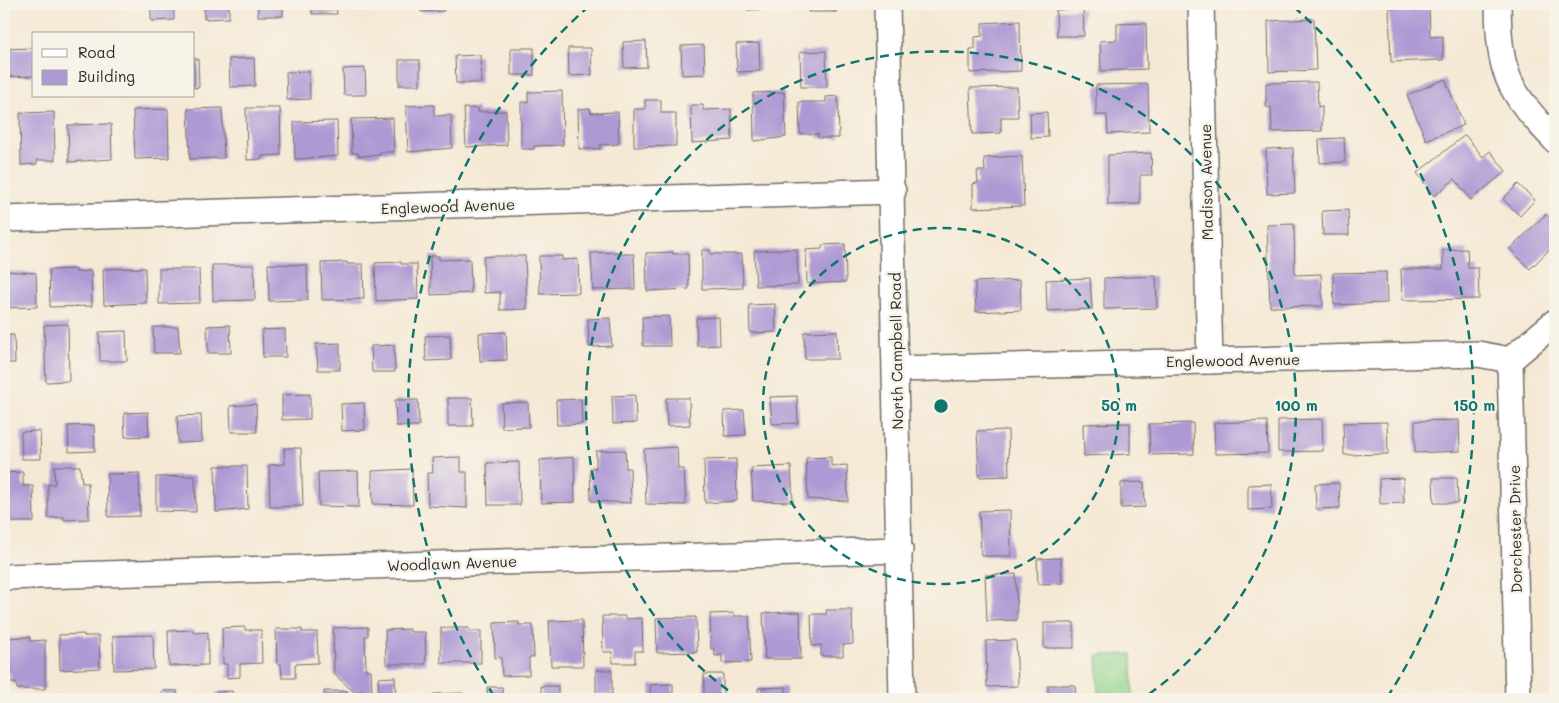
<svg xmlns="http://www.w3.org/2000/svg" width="1559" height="703" viewBox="0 0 1559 703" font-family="Mali,sans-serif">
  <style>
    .green { fill: #8fd48d; stroke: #5d805c }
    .building { fill: #ad9ad4 }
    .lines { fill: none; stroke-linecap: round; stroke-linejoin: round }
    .minor-casing { stroke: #726e66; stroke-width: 28 }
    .minor { stroke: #fff; stroke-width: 25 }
    .ring { fill: none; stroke: #0f766e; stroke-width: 2.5; stroke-dasharray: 9 6 }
    .labels { text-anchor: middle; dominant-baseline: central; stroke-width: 5; stroke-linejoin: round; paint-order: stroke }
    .street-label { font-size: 15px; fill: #2b2b2b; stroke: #f7f3e8 }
    .centre { fill: #0f766e; stroke: #f7f3e8; stroke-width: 2.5 }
    .ring-label { font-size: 15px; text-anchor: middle; font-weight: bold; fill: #0f766e; stroke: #f7f3e8; stroke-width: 5; stroke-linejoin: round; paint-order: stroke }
  </style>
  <rect width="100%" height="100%" fill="#f7f3e8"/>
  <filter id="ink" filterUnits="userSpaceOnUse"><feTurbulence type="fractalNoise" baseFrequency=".02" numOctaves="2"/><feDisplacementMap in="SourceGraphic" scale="10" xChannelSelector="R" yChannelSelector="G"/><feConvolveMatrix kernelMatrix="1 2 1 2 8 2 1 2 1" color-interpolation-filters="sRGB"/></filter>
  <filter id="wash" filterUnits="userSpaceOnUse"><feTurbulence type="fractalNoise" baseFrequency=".0096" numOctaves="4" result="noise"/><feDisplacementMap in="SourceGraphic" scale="20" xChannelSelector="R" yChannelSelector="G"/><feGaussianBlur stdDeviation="1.12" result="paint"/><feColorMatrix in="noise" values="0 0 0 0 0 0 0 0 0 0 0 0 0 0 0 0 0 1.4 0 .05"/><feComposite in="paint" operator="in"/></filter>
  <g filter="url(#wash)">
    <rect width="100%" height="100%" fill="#f5e9d5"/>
    <!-- green -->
    <polygon class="green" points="1132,654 1133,699 1098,699 1097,655"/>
    <g id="blocks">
      <!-- building -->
      <g class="building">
        <polygon points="151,4 174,4 174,20 151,21"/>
        <polygon points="204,4 229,4 229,18 204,19"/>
        <rect x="258" y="4" width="25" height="12"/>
        <polygon points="312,4 336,4 337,14 312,14"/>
        <polygon points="366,4 389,4 389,7 367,8"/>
        <polygon points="421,4 444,4 444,11 421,12"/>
        <polygon points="746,4 769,4 769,9 747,10"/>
        <polygon points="808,4 835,4 836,12 808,12"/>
        <polygon points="1429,7 1430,37 1443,36 1443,60 1391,62 1389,8"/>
        <polygon points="1083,9 1084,36 1057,36 1056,10"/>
        <polygon points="1314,19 1316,70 1269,72 1268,21"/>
        <polygon points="1020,21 1021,71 970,73 970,49 975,49 975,37 982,36 982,23"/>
        <polygon points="1146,23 1147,69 1101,71 1100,41 1117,40 1117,24"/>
        <polygon points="646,41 647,67 624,68 623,42"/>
        <polygon points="759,43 760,71 737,72 736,44"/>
        <polygon points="704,45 705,74 682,75 681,46"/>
        <polygon points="34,48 34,76 5,77 4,49"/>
        <rect x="511" y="48" width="23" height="27"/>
        <polygon points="568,48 591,48 592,75 569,76"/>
        <polygon points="826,51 827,87 801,87 800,52"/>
        <polygon points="480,55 481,83 456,83 455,56"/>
        <polygon points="254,58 255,86 230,87 229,59"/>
        <polygon points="194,59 198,59 199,87 194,88"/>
        <rect x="399" y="60" width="21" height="25"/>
        <polygon points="365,68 366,95 344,95 343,69"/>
        <polygon points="309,71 310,99 287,100 286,72"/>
        <polygon points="1445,79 1464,125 1426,140 1407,95"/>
        <polygon points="1317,82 1318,107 1322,106 1322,131 1272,132 1271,107 1266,107 1266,83"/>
        <polygon points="1148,84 1149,132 1108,134 1107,115 1096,115 1096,85"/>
        <polygon points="1017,87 1018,117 1001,117 1001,133 972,134 970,88"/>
        <polygon points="562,91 563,145 534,146 534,149 521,149 521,102 528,102 528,92"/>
        <polygon points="784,92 786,137 754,141 753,93"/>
        <polygon points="838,96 839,138 818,138 818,134 800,134 799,102 826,102 826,97"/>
        <polygon points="645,100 661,100 661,113 676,113 676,146 634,147 634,109 645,109"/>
        <polygon points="434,105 434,116 451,115 452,148 408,152 406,106"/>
        <polygon points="691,105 703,105 703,110 731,109 732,140 692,143"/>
        <polygon points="222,108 224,158 190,159 188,109"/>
        <polygon points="246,108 280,108 281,155 262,156 262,159 247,160"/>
        <polygon points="464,108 478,108 478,112 506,111 507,145 466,147"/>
        <polygon points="590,108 591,113 618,112 619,144 600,145 600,149 579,149 578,109"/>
        <polygon points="168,109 169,158 135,159 133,110"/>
        <polygon points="54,112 55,160 37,160 37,164 21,165 20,113"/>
        <polygon points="1047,112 1048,137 1031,138 1030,113"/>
        <polygon points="393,118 394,152 380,152 380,155 359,156 358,153 352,153 351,119"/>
        <polygon points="337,121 338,156 295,159 294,122"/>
        <polygon points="111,124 112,159 69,162 68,125"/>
        <polygon points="1465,135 1483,157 1490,151 1506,171 1471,200 1455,179 1434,196 1417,173"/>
        <polygon points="1344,138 1345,162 1320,163 1319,139"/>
        <polygon points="1293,148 1295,193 1267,194 1266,149"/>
        <polygon points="1151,153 1152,175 1140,175 1140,204 1108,205 1108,155"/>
        <polygon points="1022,156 1024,206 973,208 973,184 978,183 977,171 985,171 984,158"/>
        <polygon points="1518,184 1535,200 1520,216 1503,199"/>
        <polygon points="1348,210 1349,235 1323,235 1322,211"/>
        <polygon points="1546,214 1555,223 1555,244 1530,269 1510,249"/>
        <polygon points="1294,224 1295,275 1321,274 1323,306 1270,307 1267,225"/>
        <polygon points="845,244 846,282 807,284 806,250 822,249 822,245"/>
        <polygon points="797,249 798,285 756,286 754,251"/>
        <polygon points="1467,249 1468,268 1478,268 1479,299 1402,300 1401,269 1443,269 1443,250"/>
        <polygon points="702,250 710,250 710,254 742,254 743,288 702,289"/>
        <polygon points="618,252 619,254 634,254 635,289 593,290 591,253"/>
        <polygon points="673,252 673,254 688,254 689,289 647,291 646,253"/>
        <polygon points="430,256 439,256 439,260 470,259 471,293 431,295"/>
        <polygon points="493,256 525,256 527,309 500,310 500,292 484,293 483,257"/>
        <polygon points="539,256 562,256 562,260 578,259 579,293 540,294"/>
        <polygon points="347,262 347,264 363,264 364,299 322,300 321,263"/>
        <polygon points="401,262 401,264 417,264 418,299 376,301 375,263"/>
        <polygon points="268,264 307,265 308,300 269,301"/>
        <polygon points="212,265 254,265 255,300 213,301"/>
        <polygon points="145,268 146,303 104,305 103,269"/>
        <polygon points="76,269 76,272 91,271 92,306 50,307 49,270"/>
        <polygon points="159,269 199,269 200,303 159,304"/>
        <polygon points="4,271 36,273 37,307 4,308"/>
        <polygon points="1386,272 1387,303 1334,305 1333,273"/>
        <polygon points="1156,276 1157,308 1104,309 1104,278"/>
        <polygon points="1090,278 1092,309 1047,311 1046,280"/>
        <polygon points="1020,280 1021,310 976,312 975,282"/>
        <polygon points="775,304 776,332 750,333 749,305"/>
        <polygon points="669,316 670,346 643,346 642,317"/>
        <polygon points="719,317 720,345 697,346 696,318"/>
        <polygon points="610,318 612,346 589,347 588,319"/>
        <polygon points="68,324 69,381 46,382 44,325"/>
        <polygon points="230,325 231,353 208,353 207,326"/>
        <polygon points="153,327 178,327 180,353 154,353"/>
        <polygon points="285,329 286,357 263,357 262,330"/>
        <polygon points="126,331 127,361 100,361 99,332"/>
        <polygon points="837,331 838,359 805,359 804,332"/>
        <polygon points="506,332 507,360 480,361 479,333"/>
        <polygon points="4,335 14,335 15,363 4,363"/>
        <polygon points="450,335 451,360 426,361 425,336"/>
        <polygon points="340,343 340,370 318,370 316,344"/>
        <polygon points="394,345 395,372 372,372 371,346"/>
        <polygon points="310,394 310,419 282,420 282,395"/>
        <polygon points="635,395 636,423 613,424 612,396"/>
        <polygon points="797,396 798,423 772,424 770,397"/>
        <polygon points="448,398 472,398 473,426 448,426"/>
        <polygon points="666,398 689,398 690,425 667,426"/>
        <polygon points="581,399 582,424 557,425 556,400"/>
        <polygon points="395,400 418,400 419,426 396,426"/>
        <polygon points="528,402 529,427 502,428 501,403"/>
        <polygon points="364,403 365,430 342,431 341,404"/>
        <polygon points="256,404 257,432 231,432 230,406"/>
        <polygon points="744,410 746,435 725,436 724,411"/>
        <polygon points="148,412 149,436 125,437 124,413"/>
        <polygon points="201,415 202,442 178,443 177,416"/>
        <polygon points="1322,419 1323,451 1278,452 1278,420"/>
        <polygon points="1459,420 1460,451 1415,453 1415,421"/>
        <polygon points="1267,421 1268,453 1215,454 1214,423"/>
        <polygon points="1387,422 1388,454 1344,455 1343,423"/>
        <polygon points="1130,423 1130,454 1084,456 1083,424"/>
        <polygon points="1193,423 1194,454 1150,455 1149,424"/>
        <polygon points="94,425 95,451 69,452 68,426"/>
        <polygon points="1008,430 1009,476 979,477 977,431"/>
        <polygon points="40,431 41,459 22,459 21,432"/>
        <polygon points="677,447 678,469 684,469 686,505 646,504 644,449"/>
        <polygon points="284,448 301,448 303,506 270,507 269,465 285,464"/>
        <polygon points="625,450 626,468 630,468 631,503 591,501 590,468 596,468 596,451"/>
        <polygon points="461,457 461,472 467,472 467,508 428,506 427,473 433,473 432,458"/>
        <polygon points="574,457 575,502 541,503 540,460"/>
        <polygon points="831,457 831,466 847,465 848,501 808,499 806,458"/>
        <polygon points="736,459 737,501 705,503 704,460"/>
        <polygon points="519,462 520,505 488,505 487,463"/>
        <polygon points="54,466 80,466 82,483 88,483 89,519 64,520 64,517 48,518 48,484 55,484"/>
        <polygon points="215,466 247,466 248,509 216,512"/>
        <polygon points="791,466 793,502 753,501 751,468"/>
        <polygon points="412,469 413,505 373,504 372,471"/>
        <polygon points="358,471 359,507 319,506 318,472"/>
        <polygon points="23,472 23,486 33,486 34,522 8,522 8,519 4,519 4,473"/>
        <polygon points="139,473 140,516 108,517 107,474"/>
        <polygon points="195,476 196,512 156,511 156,477"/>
        <polygon points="1403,478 1404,503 1380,504 1379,479"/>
        <polygon points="1433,478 1457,478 1458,503 1434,503"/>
        <polygon points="1144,482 1145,507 1121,508 1121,483"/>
        <polygon points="1339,483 1340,508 1316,509 1315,484"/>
        <polygon points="1271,484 1272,509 1248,510 1248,485"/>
        <polygon points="1010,510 1011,556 981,556 979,511"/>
        <polygon points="1061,558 1062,583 1038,584 1037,559"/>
        <polygon points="1016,574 1017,620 987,621 985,575"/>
        <polygon points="826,610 852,610 853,644 843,645 843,656 821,656 821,645 812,646 811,614 827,614"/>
        <polygon points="800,612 801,659 765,659 763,613"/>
        <polygon points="734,613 735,616 749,616 751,662 722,663 722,655 715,656 714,649 711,649 710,614"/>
        <polygon points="602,616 625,616 625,619 642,618 643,651 635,651 635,663 613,663 612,652 603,652"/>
        <polygon points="696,617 697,652 657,653 656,618"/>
        <polygon points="582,620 583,666 551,666 549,621"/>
        <polygon points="519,622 519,625 533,625 534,657 529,657 529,675 502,676 501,657 495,658 494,623"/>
        <rect x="1044" y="623" width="30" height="25"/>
        <polygon points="245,627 245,630 261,630 262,663 240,664 240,677 227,678 227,664 223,664 222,628"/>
        <polygon points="368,627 368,636 365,636 366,670 371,670 372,691 353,691 334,674 333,628"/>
        <polygon points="441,628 469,628 469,631 481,631 481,663 441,663"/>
        <polygon points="276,629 302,629 302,632 317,632 318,663 295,664 295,678 282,678 281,664 277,664"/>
        <polygon points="410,629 410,632 425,632 426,664 386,664 385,630"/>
        <polygon points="193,630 194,633 208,632 208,665 169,666 168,631"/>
        <polygon points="84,634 84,636 99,636 100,668 60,670 59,635"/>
        <polygon points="153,635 154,669 114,670 113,636"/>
        <polygon points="30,637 30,641 45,640 45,689 17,689 16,683 11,683 10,673 6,673 5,638"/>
        <polygon points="1016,640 1018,686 987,687 986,641"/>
        <polygon points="596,670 612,670 612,694 596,695"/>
        <polygon points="704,674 723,674 723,694 704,695"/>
        <polygon points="395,677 396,699 379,699 378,678"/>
        <polygon points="673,684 673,699 651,699 650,685"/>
        <polygon points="1048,685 1075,685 1076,699 1048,699"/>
        <polygon points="541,686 558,686 558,699 542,699"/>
        <polygon points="487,687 502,687 503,699 488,699"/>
        <polygon points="786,687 786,699 758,699 758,688"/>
        <rect x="162" y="691" width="15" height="8"/>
        <polygon points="232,691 233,699 216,699 216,692"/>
        <polygon points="324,691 347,691 348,699 324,699"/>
        <polygon points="463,693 463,699 433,699 433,694"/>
        <polygon points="71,695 71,699 54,699 54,696"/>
        <polygon points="269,696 293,696 293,699 270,699"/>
      </g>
    </g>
  </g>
  <g filter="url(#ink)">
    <use href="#blocks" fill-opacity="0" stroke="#726e66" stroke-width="1"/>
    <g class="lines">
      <!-- minor casing -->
      <g class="minor-casing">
        <g id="minor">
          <polyline points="887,4 902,699"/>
          <polyline points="1201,4 1210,361"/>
          <path d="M1498 4C1499 74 1507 90 1555 140"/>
          <polyline points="4,219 893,191"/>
          <polyline points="1510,360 1518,699"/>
          <polyline points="896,369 1478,354 1510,360 1555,322"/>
          <polyline points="4,577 900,550"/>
        </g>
      </g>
      <!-- minor -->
      <use href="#minor" class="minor"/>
    </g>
  </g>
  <!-- distance rings -->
  <g class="ring">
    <circle cx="941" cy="406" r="178"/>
    <path d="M740 699A355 355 0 1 1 1142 699"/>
    <path d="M494 696A533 533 0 0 1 588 7M1294 7A533 533 0 0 1 1388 696"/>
  </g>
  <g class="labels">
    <!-- street labels -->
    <g class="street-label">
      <text transform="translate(1206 182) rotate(-91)">Madison Avenue</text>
      <text transform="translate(448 206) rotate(-2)">Englewood Avenue</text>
      <text transform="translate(896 351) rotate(-91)">North Campbell Road</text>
      <text transform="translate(1233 360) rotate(-1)">Englewood Avenue</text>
      <text transform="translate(1515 529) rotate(-91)">Dorchester Drive</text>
      <text transform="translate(452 563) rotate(-2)">Woodlawn Avenue</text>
    </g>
  </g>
  <circle cx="941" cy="406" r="8" class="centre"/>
  <g class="ring-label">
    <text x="1119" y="411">50 m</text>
    <text x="1296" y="411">100 m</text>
    <text x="1474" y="411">150 m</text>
  </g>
  <!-- margin -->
  <rect width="1559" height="703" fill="none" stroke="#f7f3e8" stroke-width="20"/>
  <!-- legend -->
  <rect x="32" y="32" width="162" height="65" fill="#f7f3e8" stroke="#a5a39c"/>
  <rect x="42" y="49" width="25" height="8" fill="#ffffff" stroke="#a5a39c"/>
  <text x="78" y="58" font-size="15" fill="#2b2b2b">Road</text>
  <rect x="42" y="70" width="25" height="15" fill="#ad9ad4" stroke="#a5a39c"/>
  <text x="78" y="82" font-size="15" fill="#2b2b2b">Building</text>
</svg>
